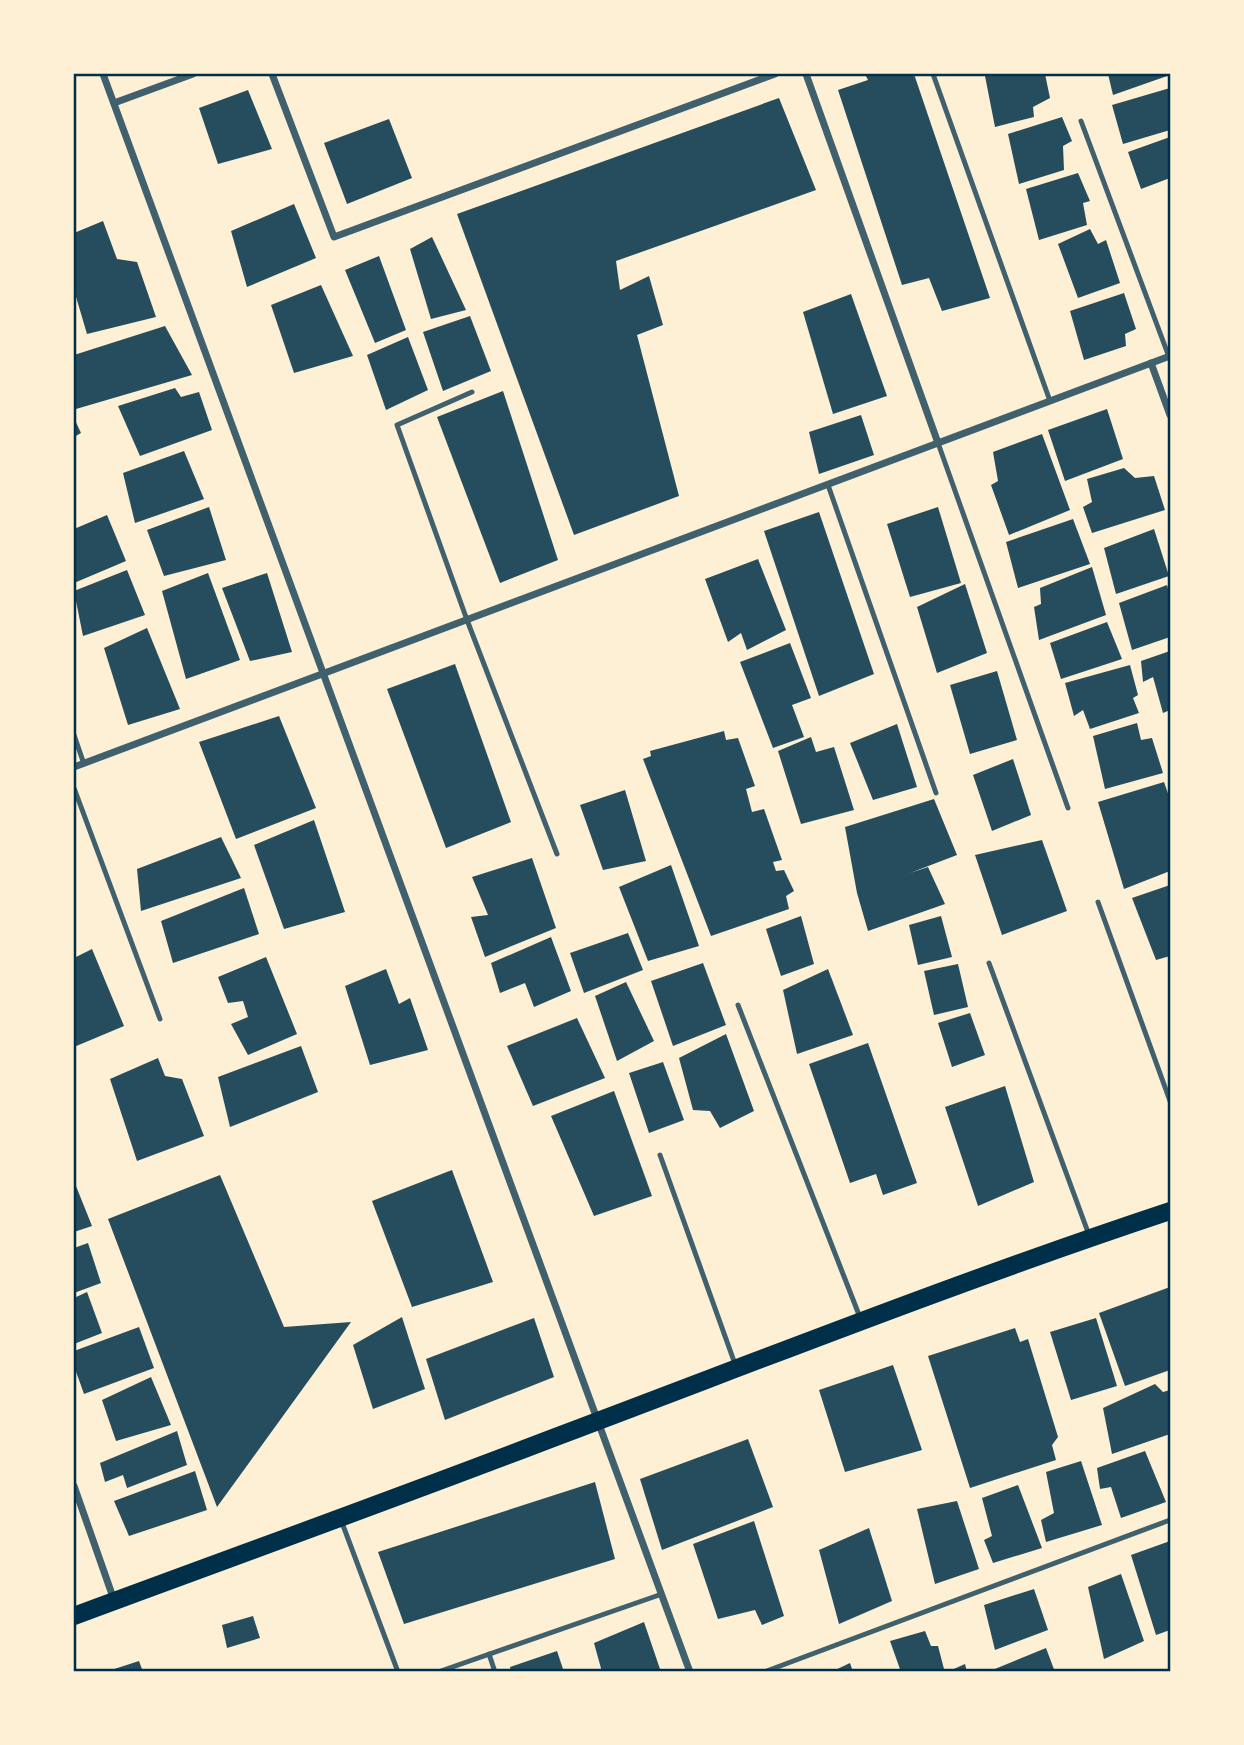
<svg xmlns="http://www.w3.org/2000/svg" width="1244" height="1745" viewBox="0 0 1244 1745" font-family="'Public Sans',sans-serif">
  <style>
    .building { fill: #264d5e }
    .lines { fill: none; stroke-linecap: round; stroke-linejoin: round }
    .service { stroke: #3f606c; stroke-width: 5 }
    .minor { stroke: #3f606c; stroke-width: 7 }
    .primary { stroke: #003049; stroke-width: 18 }
    .neatline { fill: none; stroke: #003049; stroke-width: 2.5 }
  </style>
  <rect width="100%" height="100%" fill="#fdf0d5"/>
  <!-- building -->
  <g class="building">
    <polygon points="865,74 914,74 990,298 942,311 929,278 902,285 838,90 868,80"/>
    <polygon points="993,74 1045,74 1050,98 1033,107 1034,117 995,127 985,76"/>
    <polygon points="1108,74 1170,74 1170,75 1113,95"/>
    <polygon points="1170,88 1170,130 1123,144 1112,105"/>
    <polygon points="248,90 272,149 218,164 199,108"/>
    <polygon points="779,98 816,190 616,261 620,290 649,276 663,325 637,335 679,496 574,535 457,214"/>
    <polygon points="1062,117 1072,141 1063,146 1064,170 1019,184 1008,134"/>
    <polygon points="389,119 412,178 347,204 324,143"/>
    <polygon points="1170,137 1170,178 1141,189 1128,152"/>
    <polygon points="1078,173 1090,201 1083,203 1087,225 1039,240 1026,189"/>
    <polygon points="294,204 316,258 247,287 231,231"/>
    <polygon points="103,221 117,259 137,262 156,317 87,334 74,290 74,233"/>
    <polygon points="1090,229 1098,244 1106,240 1120,283 1078,298 1058,244"/>
    <polygon points="432,237 466,310 431,319 410,249"/>
    <polygon points="379,256 406,330 375,343 345,270"/>
    <polygon points="321,285 353,356 294,373 271,305"/>
    <polygon points="1124,293 1136,329 1125,334 1126,346 1084,360 1070,311"/>
    <polygon points="851,294 887,396 833,414 803,312"/>
    <polygon points="470,316 491,371 443,391 423,332"/>
    <polygon points="165,326 192,375 76,409 74,401 74,355"/>
    <polygon points="408,337 428,390 386,410 367,355"/>
    <polygon points="175,388 181,397 199,392 212,430 140,456 118,406"/>
    <polygon points="503,391 558,560 500,583 437,417"/>
    <polygon points="1107,409 1123,459 1065,481 1048,430"/>
    <polygon points="861,415 874,455 819,474 809,432"/>
    <polygon points="74,418 81,433 74,437"/>
    <polygon points="1042,434 1070,510 1009,535 991,485 998,481 993,452"/>
    <polygon points="184,451 204,499 135,523 123,473"/>
    <polygon points="1124,468 1135,478 1154,476 1165,510 1092,533 1083,507 1092,502 1087,479"/>
    <polygon points="209,507 226,560 164,576 147,530"/>
    <polygon points="938,507 961,583 910,597 887,524"/>
    <polygon points="819,512 874,674 819,696 764,531"/>
    <polygon points="107,515 126,561 74,583 74,529"/>
    <polygon points="1073,519 1090,564 1018,588 1006,542"/>
    <polygon points="1154,529 1169,576 1116,594 1104,548"/>
    <polygon points="758,559 786,630 747,650 741,633 728,642 705,579"/>
    <polygon points="1092,567 1106,615 1039,640 1034,607 1041,604 1040,588"/>
    <polygon points="127,570 145,615 83,636 74,591"/>
    <polygon points="208,573 240,660 186,679 162,591"/>
    <polygon points="267,573 292,652 250,661 222,588"/>
    <polygon points="965,584 987,653 937,673 917,607"/>
    <polygon points="1167,585 1170,595 1170,637 1132,650 1119,603"/>
    <polygon points="1107,622 1122,659 1061,679 1050,643"/>
    <polygon points="147,628 180,709 128,725 104,648"/>
    <polygon points="790,643 811,698 792,705 804,737 773,748 740,662"/>
    <polygon points="1170,651 1170,710 1163,713 1153,677 1143,682 1141,661"/>
    <polygon points="455,664 511,822 446,848 387,689"/>
    <polygon points="1130,665 1138,695 1133,698 1139,713 1090,729 1083,710 1074,716 1065,683"/>
    <polygon points="997,671 1017,740 970,754 950,685"/>
    <polygon points="279,716 316,808 236,839 199,742"/>
    <polygon points="1137,723 1141,740 1152,738 1163,773 1105,789 1093,736"/>
    <polygon points="897,724 917,787 873,800 850,743"/>
    <polygon points="724,731 726,740 738,738 755,786 746,789 752,812 764,809 782,860 773,862 776,871 784,870 794,891 786,896 789,909 711,936 643,759 651,756 650,751"/>
    <polygon points="811,737 816,752 834,747 854,810 801,824 778,751"/>
    <polygon points="1013,759 1031,815 992,831 973,775"/>
    <polygon points="1164,782 1170,799 1170,871 1124,889 1098,802"/>
    <polygon points="625,790 646,861 603,870 580,805"/>
    <polygon points="934,799 957,855 910,873 928,867 945,904 868,931 857,893 845,827"/>
    <polygon points="314,820 345,912 284,929 254,845"/>
    <polygon points="221,837 241,878 141,911 137,869"/>
    <polygon points="1042,840 1067,911 1002,935 975,855"/>
    <polygon points="532,858 556,928 485,957 471,917 488,915 472,877"/>
    <polygon points="671,865 699,946 648,961 619,887"/>
    <polygon points="1170,885 1170,956 1156,960 1132,898"/>
    <polygon points="244,888 259,934 173,963 161,921"/>
    <polygon points="801,916 814,964 781,976 766,929"/>
    <polygon points="941,916 952,957 918,965 909,925"/>
    <polygon points="628,933 643,970 584,993 570,953"/>
    <polygon points="551,937 571,991 534,1007 525,983 500,993 491,963"/>
    <polygon points="92,949 124,1026 74,1047 74,958"/>
    <polygon points="266,957 297,1034 248,1055 231,1024 248,1017 243,1001 228,1003 218,977"/>
    <polygon points="703,963 726,1025 673,1046 651,981"/>
    <polygon points="958,964 968,1007 934,1015 924,971"/>
    <polygon points="386,969 399,1004 410,998 428,1050 370,1065 345,986"/>
    <polygon points="828,969 853,1035 797,1054 783,990"/>
    <polygon points="626,982 654,1041 617,1061 595,996"/>
    <polygon points="970,1013 985,1055 952,1067 938,1023"/>
    <polygon points="577,1018 605,1078 533,1106 507,1046"/>
    <polygon points="726,1034 754,1111 720,1128 710,1111 693,1110 679,1058"/>
    <polygon points="868,1043 917,1183 883,1195 876,1174 850,1183 809,1064"/>
    <polygon points="301,1046 318,1092 230,1127 218,1077"/>
    <polygon points="158,1058 165,1076 182,1079 204,1136 137,1161 110,1079"/>
    <polygon points="663,1062 684,1120 649,1133 629,1073"/>
    <polygon points="1005,1086 1034,1182 978,1206 945,1107"/>
    <polygon points="614,1091 652,1196 594,1216 551,1116"/>
    <polygon points="452,1170 493,1282 412,1307 372,1201"/>
    <polygon points="220,1175 284,1327 351,1322 217,1507 108,1219"/>
    <polygon points="74,1186 76,1186 92,1226 74,1232"/>
    <polygon points="88,1243 101,1283 74,1293 74,1248"/>
    <polygon points="1170,1287 1170,1370 1125,1386 1099,1313"/>
    <polygon points="87,1292 102,1333 74,1344 74,1298"/>
    <polygon points="402,1317 425,1389 373,1409 353,1345"/>
    <polygon points="534,1318 554,1377 445,1420 426,1359"/>
    <polygon points="1096,1318 1117,1386 1071,1400 1050,1332"/>
    <polygon points="139,1327 154,1368 84,1394 74,1366 74,1351"/>
    <polygon points="1015,1328 1020,1342 1028,1339 1058,1437 1052,1445 1056,1460 970,1488 928,1356"/>
    <polygon points="893,1365 922,1450 845,1472 819,1390"/>
    <polygon points="151,1377 171,1425 116,1441 102,1400"/>
    <polygon points="1155,1384 1163,1392 1170,1390 1170,1434 1112,1454 1103,1408"/>
    <polygon points="177,1431 187,1465 127,1488 123,1475 105,1482 100,1463"/>
    <polygon points="748,1439 773,1507 662,1550 640,1479"/>
    <polygon points="1145,1451 1166,1502 1121,1518 1111,1487 1100,1489 1097,1468"/>
    <polygon points="1081,1461 1102,1525 1046,1542 1041,1520 1054,1513 1046,1472"/>
    <polygon points="195,1471 207,1510 129,1536 114,1501"/>
    <polygon points="595,1482 615,1559 404,1624 378,1552"/>
    <polygon points="1018,1485 1042,1548 993,1563 984,1540 992,1536 982,1498"/>
    <polygon points="957,1501 979,1569 935,1584 917,1509"/>
    <polygon points="754,1521 784,1616 762,1625 755,1610 718,1619 693,1544"/>
    <polygon points="869,1528 892,1601 839,1624 819,1550"/>
    <polygon points="1170,1541 1170,1630 1156,1635 1131,1555"/>
    <polygon points="1121,1574 1144,1641 1104,1659 1088,1587"/>
    <polygon points="1034,1589 1048,1630 995,1650 984,1605"/>
    <polygon points="253,1616 260,1638 227,1648 222,1625"/>
    <polygon points="644,1622 661,1672 602,1672 594,1643"/>
    <polygon points="925,1631 931,1646 938,1646 944,1669 936,1672 901,1672 890,1641"/>
    <polygon points="1046,1648 1055,1672 990,1672 990,1671"/>
    <polygon points="557,1651 564,1672 511,1672 510,1667"/>
    <polygon points="139,1661 143,1672 108,1672 108,1671"/>
    <polygon points="850,1663 853,1672 831,1672"/>
    <polygon points="965,1664 967,1672 947,1672"/>
  </g>
  <g class="lines">
    <!-- service -->
    <g class="service">
      <polyline points="933,74 1050,401"/>
      <polyline points="1081,121 1169,357"/>
      <polyline points="472,392 397,425 467,620 557,854"/>
      <polyline points="938,443 1068,808"/>
      <polyline points="828,485 936,793"/>
      <polyline points="74,735 84,764"/>
      <polyline points="74,788 160,1019"/>
      <polyline points="1098,902 1170,1101"/>
      <polyline points="989,963 1089,1235"/>
      <polyline points="738,1005 861,1320"/>
      <polyline points="660,1155 735,1364"/>
      <polyline points="341,1520 398,1672"/>
      <polyline points="489,1654 495,1672"/>
      <polyline points="438,1672 662,1594"/>
      <polyline points="764,1672 1170,1520"/>
    </g>
    <!-- minor -->
    <g class="minor">
      <polyline points="103,74 690,1672"/>
      <polyline points="272,74 334,237 775,74"/>
      <polyline points="806,74 938,443"/>
      <polyline points="114,103 193,74"/>
      <polyline points="1151,363 1170,415"/>
      <polyline points="74,767 1170,356"/>
      <polyline points="74,1486 114,1600"/>
    </g>
    <!-- primary -->
    <path class="primary" d="M74 1616C233 1557 394 1499 553 1438 758 1361 962 1280 1170 1211"/>
  </g>
  <!-- border -->
  <rect width="1244" height="1745" fill="none" stroke="#fdf0d5" stroke-width="150"/>
  <rect x="75" y="75" width="1094" height="1595" class="neatline"/>
</svg>
